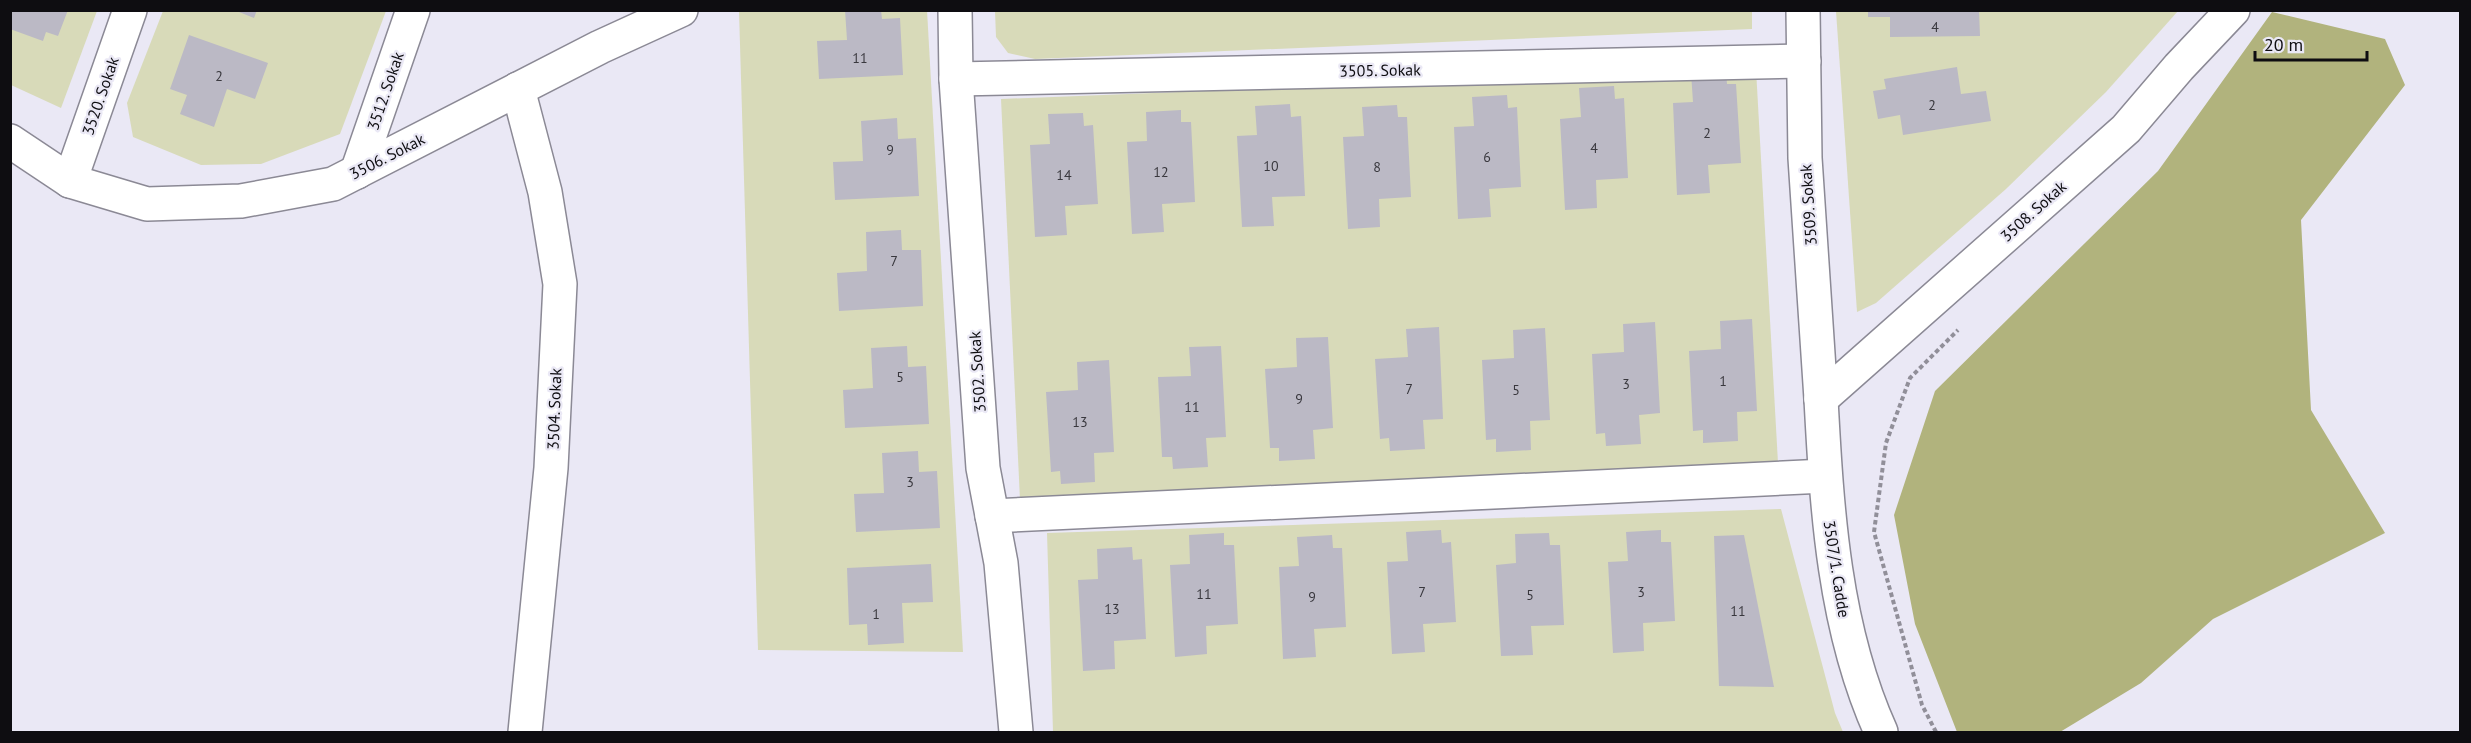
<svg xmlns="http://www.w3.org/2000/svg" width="2471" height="743" viewBox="0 0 2471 743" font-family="'PT Sans',sans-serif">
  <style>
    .green { fill: #d8dab9 }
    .forest { fill: #b1b37d }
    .building { fill: #bbb9c5 }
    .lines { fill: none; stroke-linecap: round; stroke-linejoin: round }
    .minor-casing { stroke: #8b8995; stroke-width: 36 }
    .tertiary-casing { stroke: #8b8995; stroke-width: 36 }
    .path { stroke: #918f99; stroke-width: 4; stroke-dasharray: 4.5 3; stroke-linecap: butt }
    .minor { stroke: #fff; stroke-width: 33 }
    .tertiary { stroke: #fff; stroke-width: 33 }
    .labels { text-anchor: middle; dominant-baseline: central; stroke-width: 4.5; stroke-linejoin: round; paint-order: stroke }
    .number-label { font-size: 14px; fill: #39383e }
    .street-label { font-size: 16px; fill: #0e0d11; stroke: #eae8f5 }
  </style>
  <rect width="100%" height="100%" fill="#eae8f5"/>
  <!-- green -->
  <g class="green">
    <polygon points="927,10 963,652 758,650 739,11"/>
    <polygon points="10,11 97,11 61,108 11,85"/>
    <polygon points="163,11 386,11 340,134 261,164 201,165 133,137 127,103"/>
    <polygon points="1752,11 1752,29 1035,59 1008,53 996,37 995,11"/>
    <polygon points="1836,11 2178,11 2106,92 2006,189 1876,303 1857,312"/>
    <polygon points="1756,69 1778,463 1020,500 1001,99"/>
    <polygon points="1781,509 1835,713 1843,732 1053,732 1047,533"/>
  </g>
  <!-- forest -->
  <polygon class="forest" points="2272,12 2385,39 2405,85 2301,220 2311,410 2385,533 2213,619 2141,683 2060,732 1957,732 1915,624 1894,515 1935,391 2158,171"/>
  <!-- building -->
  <g class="building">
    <polygon points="10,10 68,10 58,36 46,32 43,41 10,29"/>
    <polygon points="234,10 257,10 254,18"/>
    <polygon points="845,10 881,10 882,19 900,18 903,75 819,79 817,41 847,40"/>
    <polygon points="1868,10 1979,10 1980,36 1890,37 1890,17 1868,17"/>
    <polygon points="189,35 268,63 255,99 227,89 214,127 180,114 187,95 170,89"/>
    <polygon points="1957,67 1961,94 1986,91 1991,121 1903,135 1900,115 1878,119 1873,91 1886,89 1884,79"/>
    <polygon points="1726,72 1727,84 1736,84 1741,163 1708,165 1710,193 1677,195 1673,103 1693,102 1691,73"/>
    <polygon points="1614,86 1615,99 1624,98 1628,178 1596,180 1597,208 1565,210 1560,119 1581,117 1579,88"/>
    <polygon points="1507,95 1508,108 1517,107 1521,187 1489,189 1491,217 1458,219 1454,127 1474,126 1472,97"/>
    <polygon points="1290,104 1291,117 1301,116 1305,196 1272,197 1274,226 1242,227 1237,136 1257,135 1255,106"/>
    <polygon points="1397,105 1398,117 1407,117 1411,197 1379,199 1380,227 1348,229 1343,137 1364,136 1362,107"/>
    <polygon points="1181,110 1181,122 1191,122 1195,202 1162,204 1164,232 1132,234 1127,142 1147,141 1146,112"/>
    <polygon points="1083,113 1084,126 1093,125 1098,204 1065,206 1067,235 1035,237 1030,145 1050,144 1048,114"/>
    <polygon points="897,118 898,139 916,138 919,196 835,200 833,162 863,161 861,121"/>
    <polygon points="901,230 902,250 921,250 923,306 839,311 837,273 867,271 866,232"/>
    <polygon points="1752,319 1757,411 1737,412 1738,441 1703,443 1703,430 1693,431 1689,351 1721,349 1720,321"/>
    <polygon points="1655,322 1660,413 1639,415 1641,444 1606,446 1605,433 1596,434 1592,354 1624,352 1623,324"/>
    <polygon points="1439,327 1443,419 1423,420 1425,449 1390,451 1389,438 1380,439 1375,359 1408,357 1406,329"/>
    <polygon points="1545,328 1550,420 1530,421 1531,450 1496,452 1496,439 1486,440 1482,360 1514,358 1513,330"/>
    <polygon points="1328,337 1333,428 1313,430 1315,459 1279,461 1279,448 1270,448 1265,369 1297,367 1296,338"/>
    <polygon points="907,346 908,367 926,366 929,424 845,428 843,390 873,388 871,348"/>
    <polygon points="1221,346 1226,437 1206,438 1208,467 1173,469 1172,457 1162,457 1158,377 1191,376 1189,347"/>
    <polygon points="1109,360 1114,452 1094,453 1095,482 1061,484 1060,471 1051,472 1046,392 1078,390 1077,362"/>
    <polygon points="918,451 919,472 937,471 940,528 856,532 854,494 884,493 882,453"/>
    <polygon points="1441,530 1442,543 1451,542 1456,622 1423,624 1425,652 1392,654 1387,562 1408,561 1406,532"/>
    <polygon points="1661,530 1661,542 1671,542 1675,621 1643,623 1644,651 1613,653 1608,562 1628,561 1626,532"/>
    <polygon points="1224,533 1224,545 1234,545 1238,624 1206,626 1207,654 1175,657 1170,565 1190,564 1189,535"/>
    <polygon points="1549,533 1550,545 1560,545 1564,625 1531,626 1533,655 1501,656 1496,565 1516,563 1515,534"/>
    <polygon points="1332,535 1333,548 1342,548 1346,627 1314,629 1316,657 1283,659 1279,567 1299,566 1297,537"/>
    <polygon points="1744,535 1774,687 1719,686 1714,536"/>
    <polygon points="1132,547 1133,560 1142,559 1146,639 1114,641 1115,669 1083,671 1078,580 1098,579 1097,549"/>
    <polygon points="931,564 933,602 902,603 904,643 868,645 867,624 849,625 847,568"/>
  </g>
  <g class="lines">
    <!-- minor casing -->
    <g class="minor-casing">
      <g id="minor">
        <polyline points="955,10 956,79 983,468 1001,563 1016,732"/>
        <polyline points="1803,10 1805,158 1821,399"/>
        <polyline points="956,79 1804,61"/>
        <polyline points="518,89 545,192 560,284 551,468 525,732"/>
        <polyline points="10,141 70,181 147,204 241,201 333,184 600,47 681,10"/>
        <polyline points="357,172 413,10"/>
        <polyline points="70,181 130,10"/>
        <polyline points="1821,399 2126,129 2179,67 2233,10"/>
        <polyline points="992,516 1825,476"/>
      </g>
    </g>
    <!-- tertiary casing -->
    <g class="tertiary-casing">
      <path id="tertiary" d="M1821 399C1827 512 1834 628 1881 732"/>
    </g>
    <!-- path -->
    <polyline class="path" points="1936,732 1922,705 1874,532 1886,443 1910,378 1958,330"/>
    <!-- minor -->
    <use href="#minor" class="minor"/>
    <!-- tertiary -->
    <use href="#tertiary" class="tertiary"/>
  </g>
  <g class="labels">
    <!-- number labels -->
    <g class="number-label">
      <text x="1935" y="27">4</text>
      <text x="860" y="58">11</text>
      <text x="219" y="76">2</text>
      <text x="1932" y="105">2</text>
      <text x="1707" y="133">2</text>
      <text x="1594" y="148">4</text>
      <text x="890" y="150">9</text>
      <text x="1487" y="157">6</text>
      <text x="1271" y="166">10</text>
      <text x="1377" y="167">8</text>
      <text x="1161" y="172">12</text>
      <text x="1064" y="175">14</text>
      <text x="894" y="261">7</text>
      <text x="900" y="377">5</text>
      <text x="1723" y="381">1</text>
      <text x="1626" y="384">3</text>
      <text x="1409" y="389">7</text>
      <text x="1516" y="390">5</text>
      <text x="1299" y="399">9</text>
      <text x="1192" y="407">11</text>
      <text x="1080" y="422">13</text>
      <text x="910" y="482">3</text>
      <text x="1422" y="592">7</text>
      <text x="1641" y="592">3</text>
      <text x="1204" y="594">11</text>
      <text x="1530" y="595">5</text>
      <text x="1312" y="597">9</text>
      <text x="1112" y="609">13</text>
      <text x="1738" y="611">11</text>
      <text x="876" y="614">1</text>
    </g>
    <!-- street labels -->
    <g class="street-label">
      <text transform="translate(1380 70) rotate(-1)">3505. Sokak</text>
      <text transform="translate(385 91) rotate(-71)">3512. Sokak</text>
      <text transform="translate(100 96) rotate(-71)">3520. Sokak</text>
      <text transform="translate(387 156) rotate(-27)">3506. Sokak</text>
      <text transform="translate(1808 205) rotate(-94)">3509. Sokak</text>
      <text transform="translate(2033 211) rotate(-42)">3508. Sokak</text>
      <text transform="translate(977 372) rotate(-94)">3502. Sokak</text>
      <text transform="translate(554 409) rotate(-88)">3504. Sokak</text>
      <text transform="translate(1837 569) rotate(81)">3507/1. Cadde</text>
    </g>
  </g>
  <!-- border -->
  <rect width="2471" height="743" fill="none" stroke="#0e0d11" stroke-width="24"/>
  <!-- scale -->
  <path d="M2255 51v9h112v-9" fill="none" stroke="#0e0d11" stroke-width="3"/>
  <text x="2264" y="51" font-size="18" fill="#0e0d11" stroke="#eae8f5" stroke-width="4.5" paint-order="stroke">20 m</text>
</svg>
